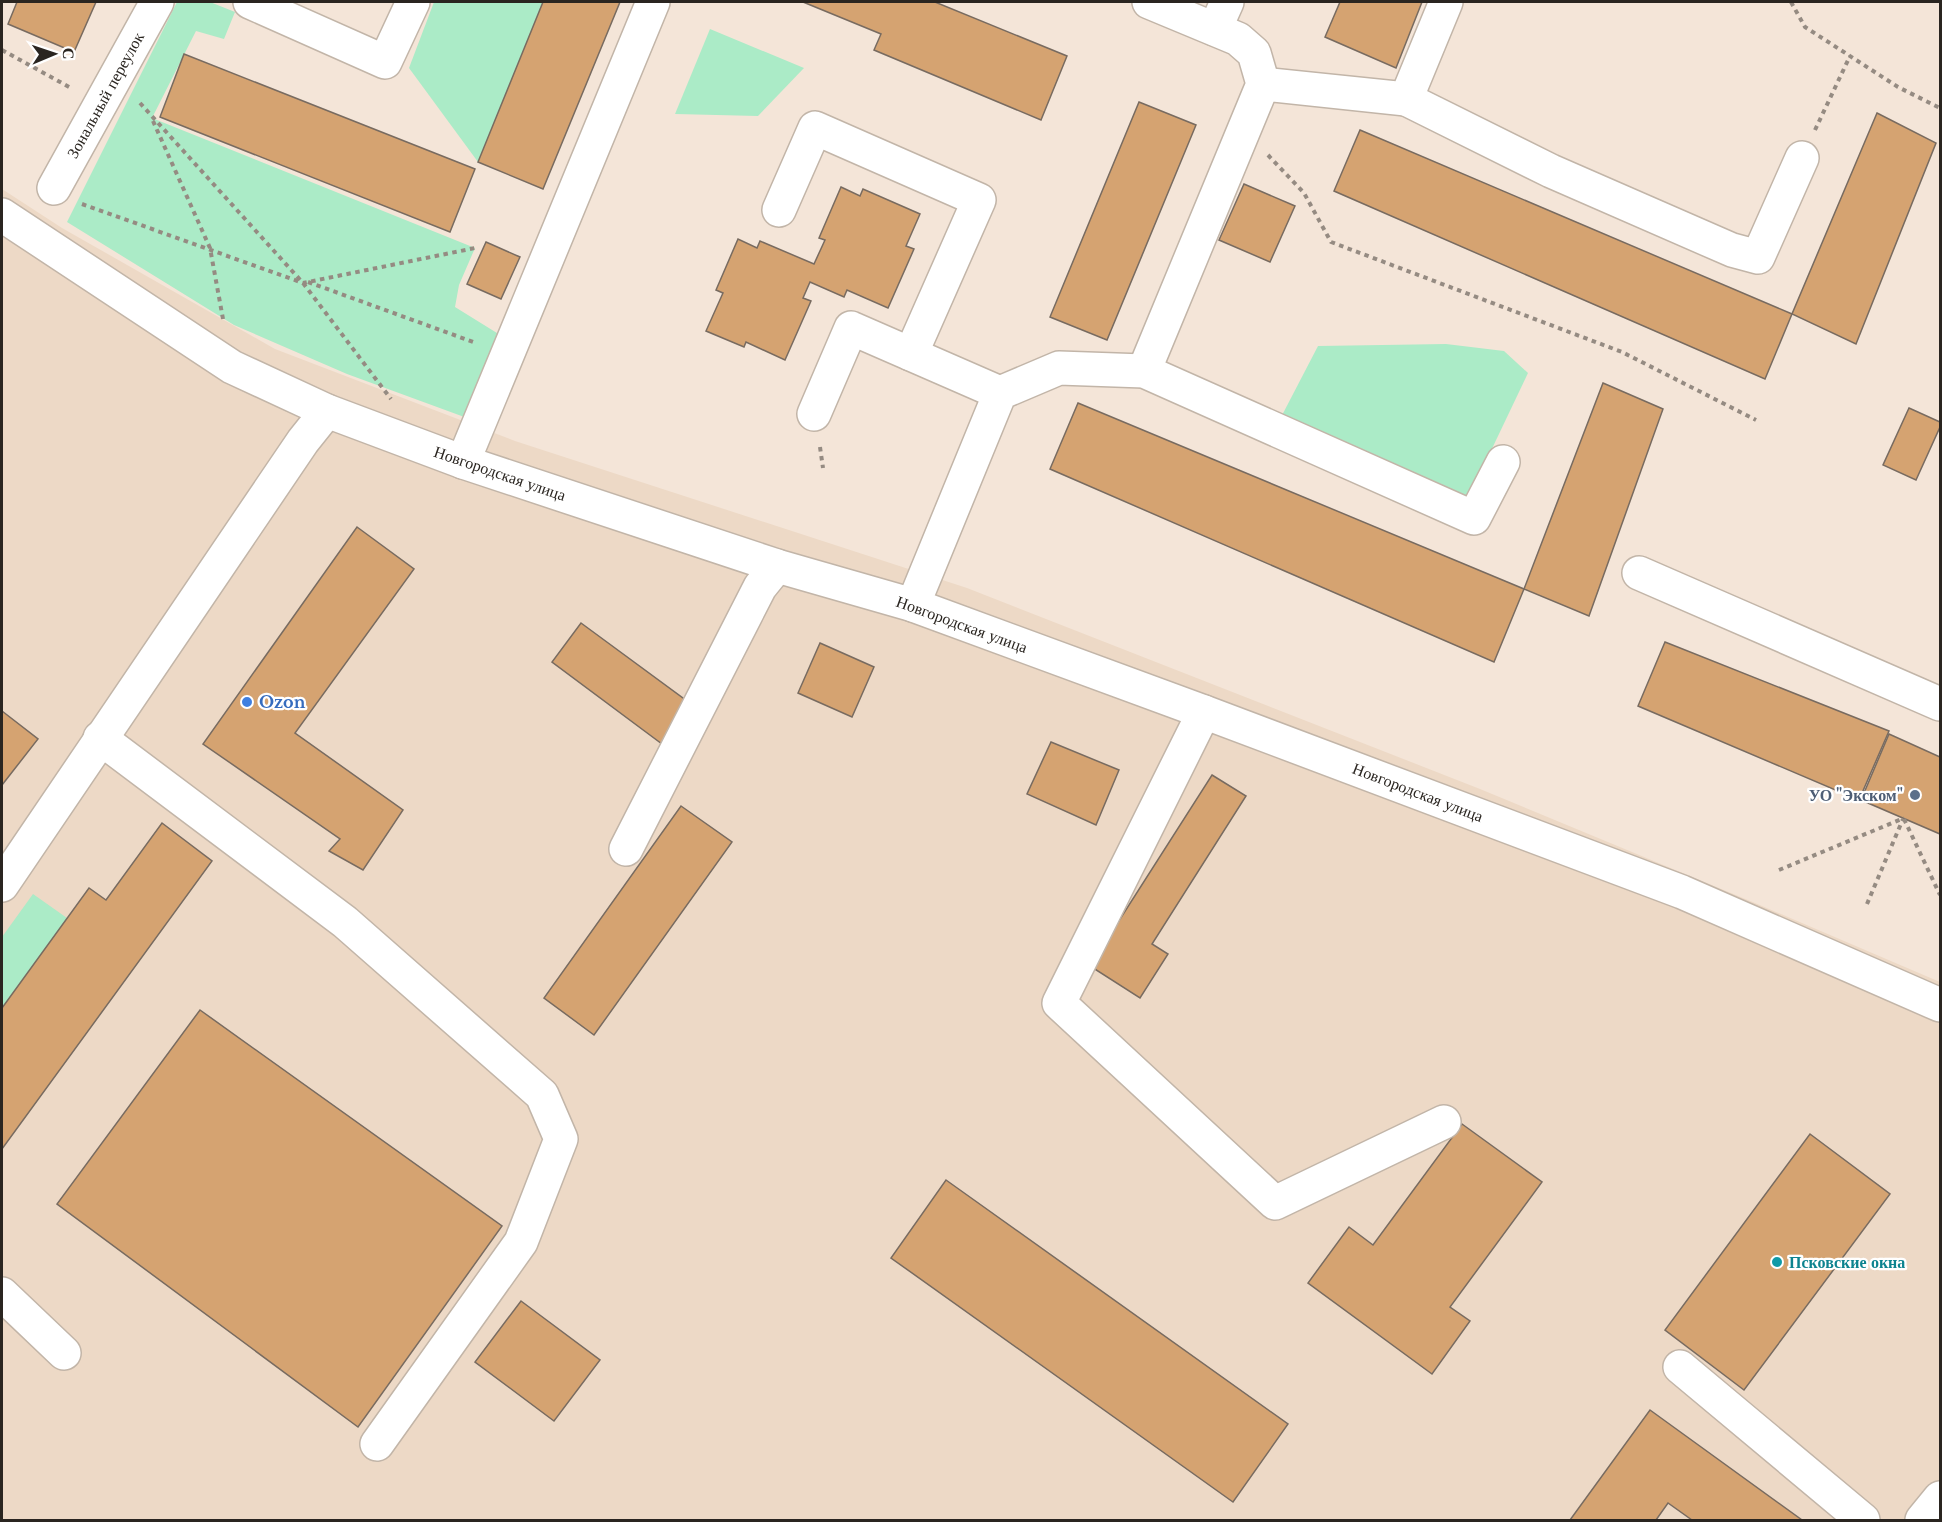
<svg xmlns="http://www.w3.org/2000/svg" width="1942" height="1522" viewBox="0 0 1942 1522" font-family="'Libre Baskerville',serif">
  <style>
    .built { fill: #edd9c6 }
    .green { fill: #abebc7 }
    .building { fill: #d5a371; stroke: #786b60; stroke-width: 1.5 }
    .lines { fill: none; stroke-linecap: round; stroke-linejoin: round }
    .minor-casing { stroke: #c2b5a8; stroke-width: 36 }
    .path { stroke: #958b82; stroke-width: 4; stroke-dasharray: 4.5 4.5; stroke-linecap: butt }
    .minor { stroke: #fff; stroke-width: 33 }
    .shop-dot { fill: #3f7fe0; stroke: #fff; stroke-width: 2 }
    .service-dot { fill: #5c6f8a; stroke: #fff; stroke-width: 2 }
    .culture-dot { fill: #0f9aa8; stroke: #fff; stroke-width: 2 }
    .labels { text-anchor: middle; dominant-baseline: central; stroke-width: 4.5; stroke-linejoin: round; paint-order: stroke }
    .street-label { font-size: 16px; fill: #2a2520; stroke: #fff }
    .shop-label { font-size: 16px; font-weight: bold; fill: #366cbe; stroke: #fff; text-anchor: start }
    .service-label { font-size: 16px; font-weight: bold; fill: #4e5e75; stroke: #fff; text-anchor: end }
    .culture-label { font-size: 16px; font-weight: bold; fill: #0d838f; stroke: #fff; text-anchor: start }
  </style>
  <rect width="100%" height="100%" fill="#f4e5d8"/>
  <!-- built -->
  <polygon class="built" points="2,189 62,228 275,349 515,441 967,588 1480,789 1755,903 1940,982 1940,1520 2,1520"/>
  <!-- green -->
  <g class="green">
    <polygon points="177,2 210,2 235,12 224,39 196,31 152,118 475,248 459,285 455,307 505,338 467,418 347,374 234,325 67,222"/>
    <polygon points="434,2 543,2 478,162 409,68"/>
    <polygon points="710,29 804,68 758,116 675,114"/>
    <polygon points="1446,344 1504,351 1528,373 1468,499 1278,423 1318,346"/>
    <polygon points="33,894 67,918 2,1008 2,937"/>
  </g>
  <!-- building -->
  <g class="building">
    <polygon points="17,2 96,2 74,52 8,24"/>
    <polygon points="543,2 620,2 543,189 478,162"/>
    <polygon points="803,2 935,2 1067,56 1041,120 874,50 881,34"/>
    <polygon points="1340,2 1422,2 1396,68 1325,37"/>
    <polygon points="184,54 475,169 450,232 160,117"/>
    <polygon points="1139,102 1196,125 1107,340 1050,317"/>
    <polygon points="1877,113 1936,143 1856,344 1792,314"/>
    <polygon points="1360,130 1792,314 1765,379 1334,191"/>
    <polygon points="1244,184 1295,206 1270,262 1219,240"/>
    <polygon points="841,187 860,196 863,189 920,214 906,246 914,249 888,308 847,290 844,297 810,282 803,298 811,301 785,360 746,342 744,347 706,331 723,293 716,290 738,239 757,248 760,241 814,264 825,240 819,238"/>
    <polygon points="486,242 520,257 501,299 467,284"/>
    <polygon points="1603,383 1663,409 1589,616 1524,589"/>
    <polygon points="1078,403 1524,589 1494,662 1050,469"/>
    <polygon points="1909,408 1940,422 1940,427 1916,480 1883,465"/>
    <polygon points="357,527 414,569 295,733 403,810 363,870 329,851 340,839 203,744"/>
    <polygon points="581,623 691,704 662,744 552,662"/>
    <polygon points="1665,642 1889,731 1859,800 1638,706"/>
    <polygon points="820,643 874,667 852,717 798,693"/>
    <polygon points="2,711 38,739 2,785"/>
    <polygon points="1889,734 1940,757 1940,834 1861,800"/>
    <polygon points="1051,742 1119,770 1096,825 1027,794"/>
    <polygon points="1212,775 1246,796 1152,944 1168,954 1140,998 1090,966"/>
    <polygon points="681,806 732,842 594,1035 544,998"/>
    <polygon points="162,823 212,861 2,1149 2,1008 89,888 106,900"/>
    <polygon points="200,1010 502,1226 358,1427 57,1204"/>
    <polygon points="1462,1124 1542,1182 1450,1307 1470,1321 1432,1374 1308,1283 1349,1227 1373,1245"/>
    <polygon points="1810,1134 1890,1194 1744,1390 1665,1330"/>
    <polygon points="946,1180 1288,1424 1233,1502 891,1258"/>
    <polygon points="521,1301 600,1360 554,1421 475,1362"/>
    <polygon points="1650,1410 1802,1520 1692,1520 1668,1503 1656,1520 1570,1520"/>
  </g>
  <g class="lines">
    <!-- minor casing -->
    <g class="minor-casing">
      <g id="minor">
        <polyline points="250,2 385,62 413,2"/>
        <polyline points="1215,29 1227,2"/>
        <polyline points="1263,84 1406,99 1446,2"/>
        <polyline points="1406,99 1551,171 1732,250 1758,257 1802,158"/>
        <polyline points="54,188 157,2"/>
        <polyline points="779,210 815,128 979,200 911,354"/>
        <polyline points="2,215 232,367 327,411 463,462 777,566 913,605 1204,712 1682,892 1940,1005"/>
        <polyline points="1144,371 1263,84 1254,53 1238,39 1149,2"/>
        <polyline points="814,414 851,328 1000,393"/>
        <polyline points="463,462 653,2"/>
        <polyline points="1639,573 1940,704"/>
        <polyline points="913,605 1000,393 1059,368 1144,371 1474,518 1503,462"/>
        <polyline points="1204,712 1059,1003 1275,1203 1444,1122"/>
        <polyline points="100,738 345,922 542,1095 561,1139 521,1242 377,1444"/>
        <polyline points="626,849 760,587 777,566"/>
        <polyline points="2,885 303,441 327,411"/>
        <polyline points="2,1294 64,1353"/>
        <polyline points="1680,1367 1863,1520"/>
        <polyline points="1922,1520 1940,1498"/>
      </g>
    </g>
    <!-- path -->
    <g class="path">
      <polyline points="1791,2 1805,27 1898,87 1940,108"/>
      <polyline points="2,50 71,88"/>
      <polyline points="140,103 303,283 391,399"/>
      <polyline points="153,121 210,248 223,319"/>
      <polyline points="1815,130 1850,56"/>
      <polyline points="1268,155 1304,193 1331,242 1622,352 1756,420"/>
      <polyline points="82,204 303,283 475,248"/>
      <polyline points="308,282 476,343"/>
      <polyline points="820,447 823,468"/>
      <polyline points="1904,819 1940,895"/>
      <polyline points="1779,870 1904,818"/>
      <polyline points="1867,904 1903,819"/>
    </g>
    <!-- minor -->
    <use href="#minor" class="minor"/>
  </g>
  <!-- markers -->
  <circle class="shop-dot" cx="247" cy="702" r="6"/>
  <circle class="service-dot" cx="1915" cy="795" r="6"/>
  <circle class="culture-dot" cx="1777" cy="1262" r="6"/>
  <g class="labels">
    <!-- street labels -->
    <g class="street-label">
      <text transform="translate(105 95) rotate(-61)">Зональный переулок</text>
      <text transform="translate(500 473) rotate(19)">Новгородская улица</text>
      <text transform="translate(962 624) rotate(20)">Новгородская улица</text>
      <text transform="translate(1418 792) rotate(21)">Новгородская улица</text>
    </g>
    <!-- shop labels -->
    <g class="shop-label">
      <text x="259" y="702">Ozon</text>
    </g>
    <!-- service labels -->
    <g class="service-label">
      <text x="1903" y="795">УО "Экском"</text>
    </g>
    <!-- culture labels -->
    <g class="culture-label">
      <text x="1789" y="1262">Псковские окна</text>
    </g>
  </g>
  <!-- border -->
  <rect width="1942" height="1522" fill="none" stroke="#2a2520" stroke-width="6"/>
  <!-- north arrow -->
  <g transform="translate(54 54) rotate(88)" stroke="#ffffff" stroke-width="4.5" paint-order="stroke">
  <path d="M0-4.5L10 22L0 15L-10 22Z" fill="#2a2520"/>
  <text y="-9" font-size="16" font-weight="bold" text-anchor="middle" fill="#2a2520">С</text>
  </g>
</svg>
